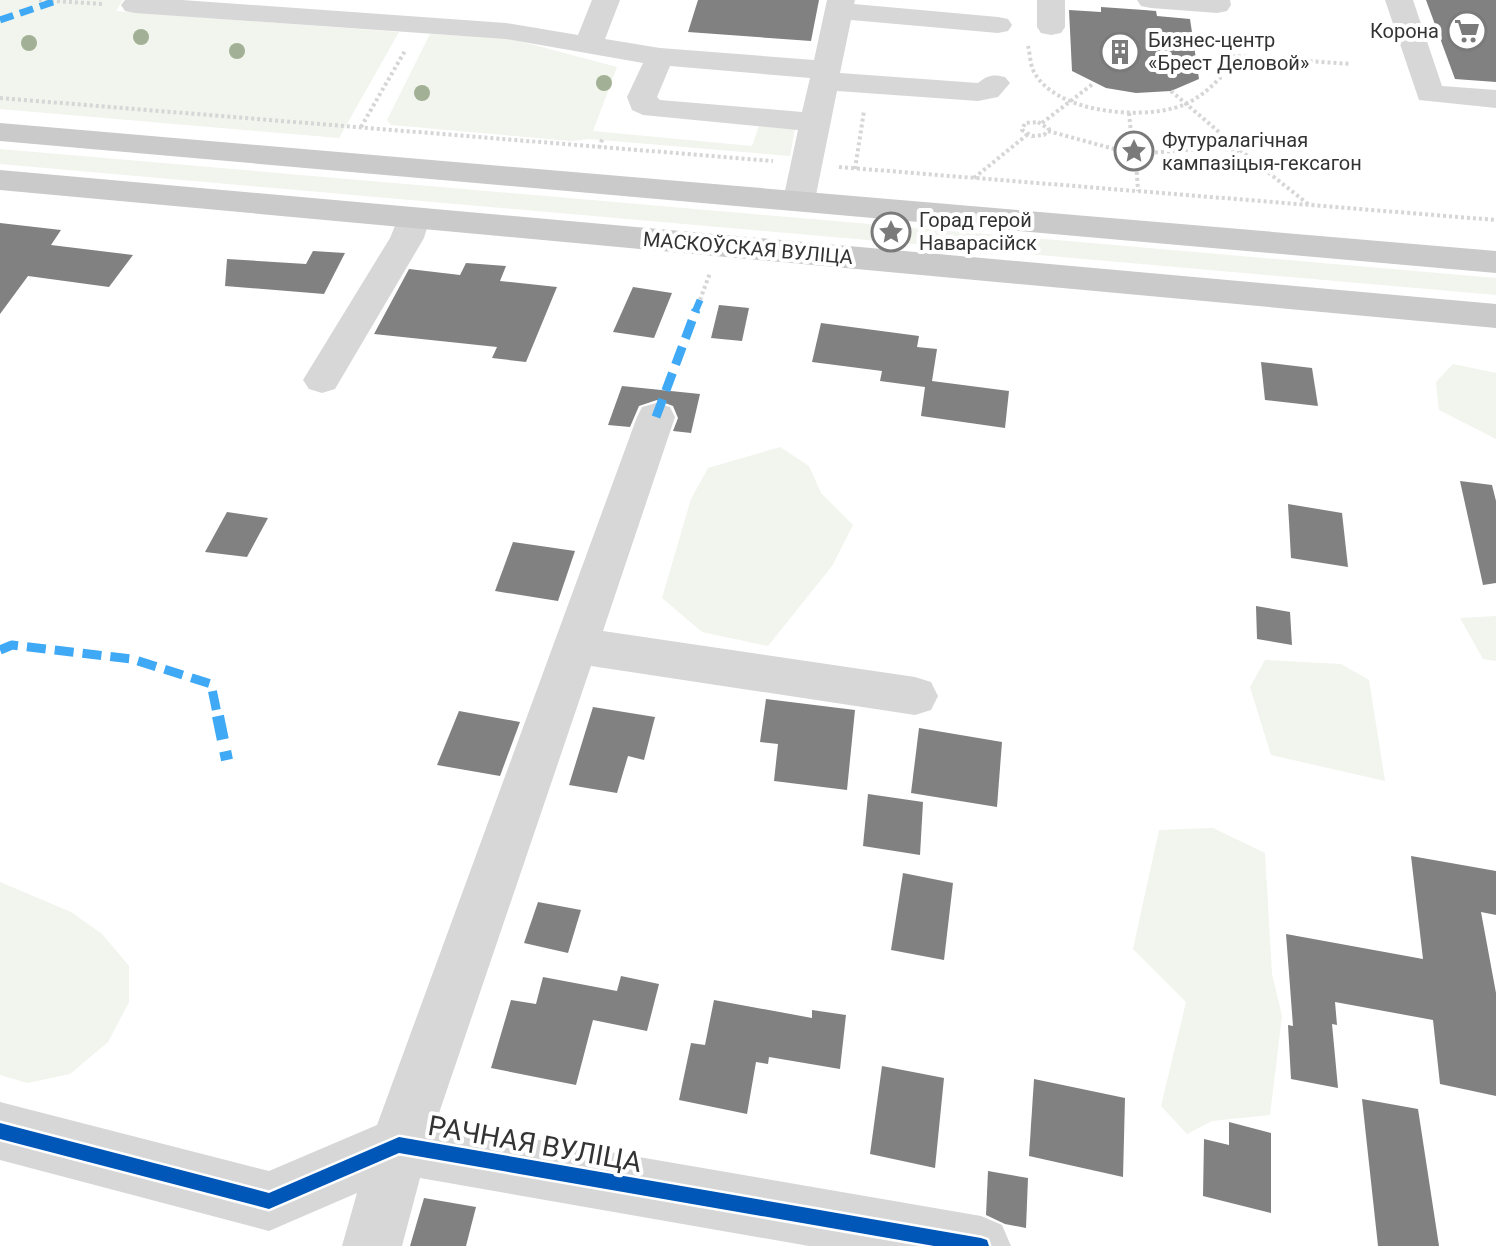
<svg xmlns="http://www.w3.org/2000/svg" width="1496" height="1246" viewBox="0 0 1496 1246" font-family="Roboto,sans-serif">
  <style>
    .green { fill: #f1f5ed }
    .building { fill: #818181 }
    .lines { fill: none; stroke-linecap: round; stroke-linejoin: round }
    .path { stroke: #d6d6d6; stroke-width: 4; stroke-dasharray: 3 3; stroke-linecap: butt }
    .minor { fill: #d7d7d7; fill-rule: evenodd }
    .major { fill: #cacaca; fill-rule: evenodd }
    .quiet-far2 { stroke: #3fa9f5; stroke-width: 7; stroke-dasharray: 14 7; stroke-linecap: butt }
    .quiet-far1 { stroke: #3fa9f5; stroke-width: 9; stroke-dasharray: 19 9; stroke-linecap: butt }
    .quiet { stroke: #3fa9f5; stroke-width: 12; stroke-dasharray: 24 12; stroke-linecap: butt }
    .cycleway-casing { stroke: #fff; stroke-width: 5 }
    .cycleway { fill: #0057b8; fill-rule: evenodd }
    .tree { fill: #a2b095 }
    .labels { text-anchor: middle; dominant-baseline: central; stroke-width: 8; stroke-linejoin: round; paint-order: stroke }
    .far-poi-label { font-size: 20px; fill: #333; stroke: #fff; text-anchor: start }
    .far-street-label { font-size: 20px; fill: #333; stroke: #fff }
    .near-street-label { font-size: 28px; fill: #333; stroke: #fff }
  </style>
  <rect width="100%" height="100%" fill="#fff"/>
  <!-- green -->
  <g class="green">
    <polygon points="0,0 123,0 116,11 399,32 339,138 0,109"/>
    <polygon points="430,34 508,38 617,67 593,131 752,146 759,126 795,129 790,156 589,139 571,141 391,125 387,120"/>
    <polygon points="0,149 1496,278 1496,295 0,164"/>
    <polygon points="1453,364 1496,373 1496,439 1439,410 1436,382"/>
    <polygon points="780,447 809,466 821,493 853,525 832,566 768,646 702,632 662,598 691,499 708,468"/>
    <polygon points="1496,616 1496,661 1483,659 1460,618"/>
    <polygon points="1265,660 1341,664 1369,680 1385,781 1271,755 1250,687"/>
    <polygon points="1213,828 1265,853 1272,974 1282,1016 1270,1115 1212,1121 1187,1134 1161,1106 1186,1002 1133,949 1159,830"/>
    <polygon points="0,882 71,912 102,934 129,966 129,1002 108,1042 70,1074 27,1083 0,1075"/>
  </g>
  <!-- building -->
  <g class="building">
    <polygon points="698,0 819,0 811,41 688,32"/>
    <polygon points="1426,0 1496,0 1496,82 1455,79"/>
    <polygon points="1101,7 1144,10 1156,11 1157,16 1190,19 1199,79 1171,91 1136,93 1106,88 1072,71 1069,10 1101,12"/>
    <polygon points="0,223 61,230 51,245 133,255 109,287 28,276 0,314"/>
    <polygon points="313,251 345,253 324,294 225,286 227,259 306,264"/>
    <polygon points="466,263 506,266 500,281 557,287 526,362 492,358 497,347 374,334 409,269 460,275"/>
    <polygon points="633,287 672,293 654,338 613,332"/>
    <polygon points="719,305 749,308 742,341 711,338"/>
    <polygon points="821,323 919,336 917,347 937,349 932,381 1009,391 1005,428 921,416 925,387 880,381 882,371 812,362"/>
    <polygon points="1261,362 1312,368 1318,406 1265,400"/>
    <polygon points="622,386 700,394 691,433 673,431 678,418 673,406 657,400 639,406 630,427 608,425"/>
    <polygon points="1460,481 1492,485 1496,501 1496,583 1483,585"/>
    <polygon points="1288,504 1342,513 1348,567 1291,558"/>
    <polygon points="227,512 268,518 247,557 205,552"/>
    <polygon points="513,542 575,551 558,601 495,591"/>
    <polygon points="1256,606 1290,612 1292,645 1257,639"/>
    <polygon points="766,699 855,710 847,790 774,781 778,744 760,742"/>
    <polygon points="593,707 655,717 644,760 628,756 617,793 569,785"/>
    <polygon points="459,711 520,722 500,776 437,765"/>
    <polygon points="919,728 1002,742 997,807 911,793"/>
    <polygon points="868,794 923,802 920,855 863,846"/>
    <polygon points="1411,856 1496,871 1496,915 1481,912 1496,993 1496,1096 1440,1084 1433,1020 1335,1002 1337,1025 1332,1024 1338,1088 1291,1079 1288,1025 1293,1026 1286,934 1423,959"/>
    <polygon points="903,873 953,883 944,960 891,950"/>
    <polygon points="538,902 581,910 568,953 524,943"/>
    <polygon points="621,976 659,984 647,1031 593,1020 576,1085 491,1068 511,1000 536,1004 543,977 617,991"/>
    <polygon points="714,1000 812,1018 812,1010 846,1015 840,1069 769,1057 768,1064 756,1062 747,1114 679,1100 691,1043 705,1045"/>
    <polygon points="882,1066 944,1078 935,1168 870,1154"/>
    <polygon points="1034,1079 1125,1098 1123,1177 1029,1156"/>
    <polygon points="1362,1099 1418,1109 1439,1246 1378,1246"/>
    <polygon points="1229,1122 1271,1133 1271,1213 1203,1196 1204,1139 1229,1145"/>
    <polygon points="988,1171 1028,1178 1026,1228 1005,1224 986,1215"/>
    <polygon points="424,1198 476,1207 466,1246 410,1246"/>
  </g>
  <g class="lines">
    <!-- path -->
    <g class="path">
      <polyline points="39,0 102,4"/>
      <path d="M1028 46C1030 53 1030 63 1033 70 1053 112 1135 119 1174 108 1193 103 1206 92 1220 78V55L1351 64"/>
      <polyline points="1171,91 1226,138"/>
      <polyline points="0,98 773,161"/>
      <polyline points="1129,113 1132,142"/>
      <polygon points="1038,122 1049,129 1044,135 1032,136 1022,130 1025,123"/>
      <polyline points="1042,123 1094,83"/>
      <polyline points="361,127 406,49"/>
      <polyline points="1048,131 1118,150"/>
      <polygon points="1229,137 1240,141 1244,147 1237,151 1225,149 1220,142"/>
      <polygon points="1127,142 1142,144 1148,155 1136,160 1122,155 1118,147"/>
      <polyline points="599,148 603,137"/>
      <polyline points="1240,150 1308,204"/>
      <polyline points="1149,153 1222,147"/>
      <polyline points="1136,160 1138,191"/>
      <polyline points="839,167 1496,220"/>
      <polyline points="855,169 864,111"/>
      <polyline points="974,178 1028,134"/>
      <polyline points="700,300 710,273"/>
    </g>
    <!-- minor -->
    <g class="minor">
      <path d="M125 0H182L506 23 578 35 592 0H620L605 39 660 48 814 60 827 0H855L854 4 998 17 1008 19 1012 25 1008 31 998 33 851 20 840 73 978 83C987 75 994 74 1005 77L1010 83 998 97 978 101 837 91 815 200 811 207 799 210 787 207 783 200 798 130 643 115 632 110 627 97 643 63 506 39 135 13 125 11 121 5ZM670 66 810 78 802 112 660 100 657 97Z"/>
      <polygon points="1037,0 1065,0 1065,27 1061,33 1051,35 1041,33 1037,27"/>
      <polygon points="1137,0 1230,0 1231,5 1227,11 1217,13 1151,8 1141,6"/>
      <polygon points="1385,0 1413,0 1442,86 1496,90 1496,108 1419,100"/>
      <polygon points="413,208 425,211 430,218 424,238 335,389 322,393 309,389 303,380 390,238 401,211"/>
      <polygon points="656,403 670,407 675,417 603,631 915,677 931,682 938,696 931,710 915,715 591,666 436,1122 981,1216 1002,1225 1011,1246 809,1246 420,1178 402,1246 342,1246 357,1193 269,1231 0,1160 0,1102 269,1171 377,1125 637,417 642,407"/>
    </g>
    <!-- major -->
    <g class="major">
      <polygon points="0,123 1496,251 1496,273 0,141"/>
      <polygon points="0,170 1496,304 1496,328 0,190"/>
    </g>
    <!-- quiet-far2 -->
    <g class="quiet-far2">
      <polyline points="0,20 59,0"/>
      <polyline points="695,312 700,300"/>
    </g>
    <!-- quiet-far1 -->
    <g class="quiet-far1">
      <polyline points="656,417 696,310"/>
      <polyline points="0,650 12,645 132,659 211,684 218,718"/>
    </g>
    <!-- quiet -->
    <polyline class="quiet" points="218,716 227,760"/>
    <!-- cycleway casing -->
    <g class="cycleway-casing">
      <polygon id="cycleway" points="0,1123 269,1193 399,1137 981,1238 987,1240 989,1246 934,1246 399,1153 269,1209 0,1139"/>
    </g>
    <!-- cycleway -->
    <use href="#cycleway" class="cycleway"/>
  </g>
  <!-- trees -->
  <g class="tree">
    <circle cx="141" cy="37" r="8"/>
    <circle cx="29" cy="43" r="8"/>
    <circle cx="237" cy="51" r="8"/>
    <circle cx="604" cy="83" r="8"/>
    <circle cx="422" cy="93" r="8"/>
  </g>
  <!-- icons -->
  <defs>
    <g id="supermarket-ring" transform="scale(2)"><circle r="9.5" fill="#fff" stroke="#7a7a7a" stroke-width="1.5"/><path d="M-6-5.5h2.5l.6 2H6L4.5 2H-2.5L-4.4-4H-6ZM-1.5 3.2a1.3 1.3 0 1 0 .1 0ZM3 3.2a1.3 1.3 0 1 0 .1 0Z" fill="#7a7a7a"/></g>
    <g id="building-ring" transform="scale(2)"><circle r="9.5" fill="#fff" stroke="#7a7a7a" stroke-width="1.5"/><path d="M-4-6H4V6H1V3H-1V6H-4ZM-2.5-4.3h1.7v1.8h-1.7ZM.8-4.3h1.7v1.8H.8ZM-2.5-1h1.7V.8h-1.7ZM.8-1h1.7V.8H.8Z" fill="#7a7a7a"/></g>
    <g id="sight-ring" transform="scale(2)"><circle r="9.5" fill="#fff" stroke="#7a7a7a" stroke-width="1.5"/><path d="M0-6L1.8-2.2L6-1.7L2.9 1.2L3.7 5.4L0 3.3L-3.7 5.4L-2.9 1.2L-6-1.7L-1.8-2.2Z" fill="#7a7a7a"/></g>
  </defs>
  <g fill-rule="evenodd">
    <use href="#supermarket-ring" x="1467" y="31"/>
    <use href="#building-ring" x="1120" y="52"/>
    <use href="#sight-ring" x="1134" y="151"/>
    <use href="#sight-ring" x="891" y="232"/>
  </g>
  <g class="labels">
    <!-- far-poi labels -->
    <g class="far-poi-label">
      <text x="1439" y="31" text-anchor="end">Корона</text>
      <text x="1148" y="40">Бизнес-центр<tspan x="1148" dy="23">«Брест Деловой»</tspan></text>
      <text x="1162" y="140">Футуралагічная<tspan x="1162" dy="23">кампазіцыя-гексагон</tspan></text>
      <text x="919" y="220">Горад герой<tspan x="919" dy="23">Наварасійск</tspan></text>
    </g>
    <!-- far-street labels -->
    <g class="far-street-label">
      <text transform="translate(748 248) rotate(5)">МАСКОЎСКАЯ ВУЛІЦА</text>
    </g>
    <!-- near-street labels -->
    <g class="near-street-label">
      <text transform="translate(535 1144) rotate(10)">РАЧНАЯ ВУЛІЦА</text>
    </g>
  </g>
</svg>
